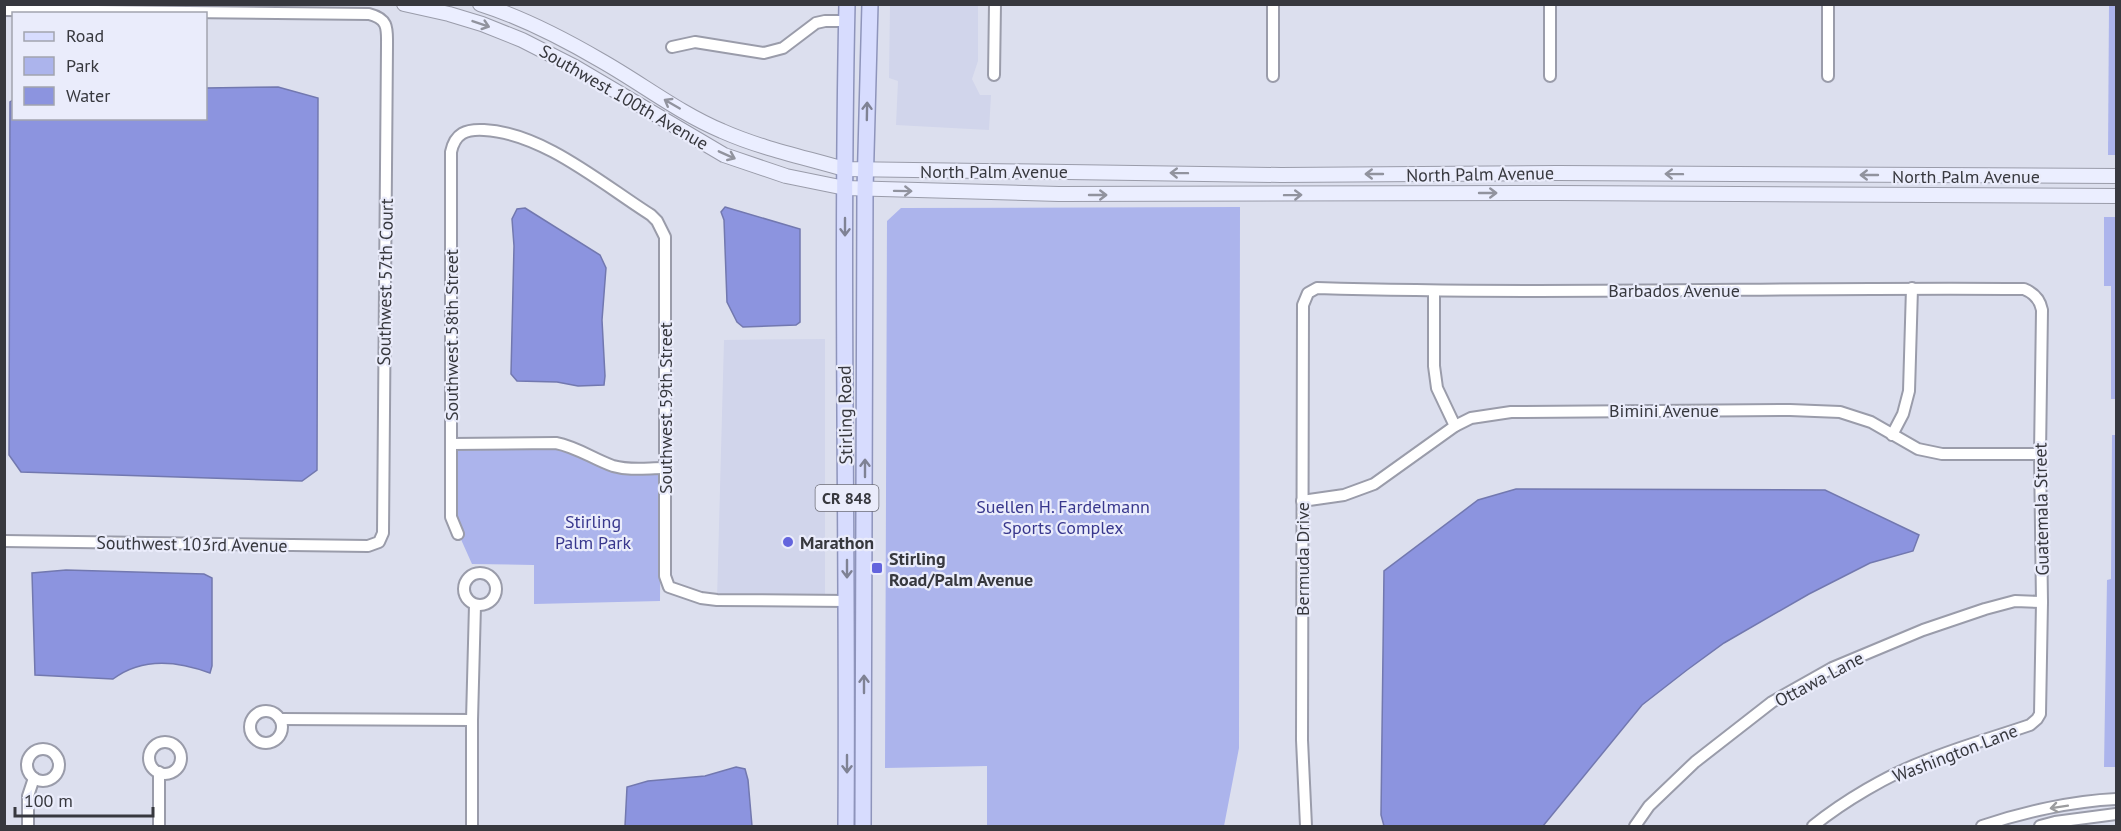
<svg xmlns="http://www.w3.org/2000/svg" width="2121" height="831" viewBox="0 0 2121 831" font-family="'PT Sans',sans-serif">
  <style>
    .built { fill: #d1d5eb }
    .green { fill: #acb4ec }
    .water { fill: #8c94df; stroke: #7278af; stroke-width: 1.5 }
    .lines { fill: none; stroke-linecap: round; stroke-linejoin: round }
    .street-casing { stroke: #9a9caa; stroke-width: 14 }
    .secondary-casing { stroke: #9a9caa; stroke-width: 16 }
    .primary-casing { stroke: #8e94bb; stroke-width: 18 }
    .street { stroke: #fff; stroke-width: 10 }
    .secondary { stroke: #ebeeff; stroke-width: 14 }
    .primary { stroke: #d7dcfe; stroke-width: 15 }
    .oneway { stroke: #91939e }
    .oneway2 { stroke: #7f8294 }
    .oneway3 { stroke: #9b9c9e }
    .poi-dot { fill: #6364dd; stroke: #eaecfb; stroke-width: 2 }
    .labels { text-anchor: middle; dominant-baseline: central; stroke-width: 4.5; stroke-linejoin: round; paint-order: stroke }
    .shield { fill: #eaecfb; stroke: #6d6e77; stroke-width: 1.5 }
    .shield-label { font-size: 16px; font-weight: bold; fill: #37383e }
    .street-label { font-size: 18px; fill: #37383e; stroke: #eaecfb }
    .park-label { font-size: 18px; fill: #38378d; stroke: #eaecfb }
    .poi-label { font-size: 18px; font-weight: bold; fill: #37383e; stroke: #eaecfb; text-anchor: start }
  </style>
  <rect width="100%" height="100%" fill="#dcdfee"/>
  <!-- built -->
  <g class="built">
    <polygon points="890,5 978,5 978,61 972,79 980,95 991,95 989,130 896,125 898,81 889,78"/>
    <polygon points="825,339 825,601 717,600 724,340"/>
  </g>
  <!-- green -->
  <g class="green">
    <polygon points="2109,5 2116,5 2116,155 2108,155"/>
    <polygon points="1240,207 1239,748 1224,826 987,826 987,766 885,768 887,221 901,208"/>
    <polygon points="2104,217 2116,217 2116,399 2111,399 2111,286 2104,286"/>
    <polygon points="2112,435 2116,435 2116,767 2104,767 2107,580 2111,579"/>
    <polygon points="451,444 564,444 613,466 661,468 660,601 534,604 534,565 472,564 451,517"/>
  </g>
  <!-- water -->
  <g class="water">
    <polygon points="278,87 318,98 317,470 302,481 21,472 9,455 10,102 13,100 14,118 206,118 206,88"/>
    <polygon points="725,207 800,229 800,322 796,325 743,327 737,322 727,302 724,220 721,212"/>
    <polygon points="525,208 600,255 606,268 602,320 605,376 604,385 578,386 557,382 517,381 511,374 514,246 512,219 517,209"/>
    <polygon points="1516,489 1825,490 1919,535 1913,551 1870,563 1809,594 1724,643 1687,670 1642,705 1543,826 1384,826 1381,815 1384,571 1478,500"/>
    <path d="M66 570 204 574 212 578V666L210 673C178 661 142 657 113 679L35 675 32 573Z"/>
    <polygon points="736,767 745,769 748,780 752,826 625,826 627,787 648,781 705,776"/>
  </g>
  <g class="lines">
    <!-- street casing -->
    <g class="street-casing">
      <g id="street">
        <polyline points="1550,4 1550,76"/>
        <path d="M4 10 369 14C389 19 387 29 387 46L383 533 379 542 368 546 4 541"/>
        <polyline points="672,47 695,42 764,53 783,48 816,23 825,21 846,21"/>
        <polyline points="994,75 995,4"/>
        <polyline points="1273,76 1273,4"/>
        <polyline points="1828,76 1828,4"/>
        <polyline points="1434,292 1434,366 1437,388 1455,426"/>
        <polyline points="1892,435 1903,414 1909,391 1912,288"/>
        <path d="M451 444 556 443C577 447 593 459 613 466 630 471 647 468 664 468"/>
        <polyline points="1302,501 1344,495 1374,484 1455,426 1471,418 1511,412 1790,410 1840,412 1871,422 1918,449 1942,454 2040,454"/>
        <path d="M458 534 451 517V152C455 133 466 129 484 130 543 133 602 184 651 215L657 221 665 237V576L669 587 701 598 717 600 848 601"/>
        <circle cx="480" cy="589" r="16"/>
        <circle cx="266" cy="727" r="16"/>
        <polyline points="280,719 472,720"/>
        <circle cx="165" cy="758" r="16"/>
        <circle cx="43" cy="765" r="16"/>
        <polyline points="28,826 28,796 34,778"/>
        <polyline points="159,826 159,772"/>
        <polyline points="472,826 472,720 475,605"/>
        <path d="M1306 826 1302 740 1303 305 1308 293 1317 288C1553 295 1788 287 2024 289 2034 293 2040 299 2042 310L2040 454 2042 602 2040 714 2037 719 2030 725C1995 737 1959 747 1925 761 1888 775 1844 801 1813 826"/>
        <polyline points="1635,826 1649,806 1695,762 1772,702 1832,668 1923,630 1985,609 2015,601 2042,602"/>
        <path d="M1982 826C2023 812 2073 801 2116 799"/>
        <polyline points="2040,826 2055,822 2116,814"/>
      </g>
    </g>
    <!-- secondary casing -->
    <g class="secondary-casing">
      <g id="secondary">
        <polyline points="404,4 449,14 482,24 522,40 575,67 724,155 786,176 845,188 1059,194 1558,193 2116,196"/>
        <path d="M480 4C521 17 564 39 600 60 641 83 679 113 722 131 760 148 803 157 844 169L1281 175 1558 173 2116 176"/>
      </g>
    </g>
    <!-- primary casing -->
    <g class="primary-casing">
      <g id="primary">
        <path d="M846 826C848 552 841 278 847 4"/>
        <polyline points="863,826 865,190 870,4"/>
      </g>
    </g>
    <!-- street -->
    <use href="#street" class="street"/>
    <!-- secondary -->
    <use href="#secondary" class="secondary"/>
    <!-- primary -->
    <use href="#primary" class="primary"/>
  </g>
  <!-- one-way arrows -->
  <defs><path id="oneway-shaft" d="M-6 0H5M1.5-3L5.5 0L1.5 3" fill="none" stroke-width="1.6" stroke-linecap="round" stroke-linejoin="round" transform="scale(1.5)"/></defs>
  <g class="oneway">
    <use href="#oneway-shaft" transform="translate(481 24) rotate(19)"/>
    <use href="#oneway-shaft" transform="translate(672 104) rotate(-150)"/>
    <use href="#oneway-shaft" transform="translate(727 155) rotate(24)"/>
    <use href="#oneway-shaft" transform="translate(1179 173) rotate(-179)"/>
    <use href="#oneway-shaft" transform="translate(1374 174) rotate(180)"/>
    <use href="#oneway-shaft" transform="translate(1674 174) rotate(-179)"/>
    <use href="#oneway-shaft" transform="translate(1869 175) rotate(-180)"/>
    <use href="#oneway-shaft" transform="translate(903 191) rotate(1)"/>
    <use href="#oneway-shaft" transform="translate(1488 193)"/>
    <use href="#oneway-shaft" transform="translate(1098 195)"/>
    <use href="#oneway-shaft" transform="translate(1293 195) rotate(-1)"/>
  </g>
  <g class="oneway2">
    <use href="#oneway-shaft" transform="translate(867 111) rotate(-89)"/>
    <use href="#oneway-shaft" transform="translate(845 227) rotate(90)"/>
    <use href="#oneway-shaft" transform="translate(865 468) rotate(-90)"/>
    <use href="#oneway-shaft" transform="translate(847 569) rotate(90)"/>
    <use href="#oneway-shaft" transform="translate(864 684) rotate(-90)"/>
    <use href="#oneway-shaft" transform="translate(847 764) rotate(90)"/>
  </g>
  <use class="oneway3" href="#oneway-shaft" transform="translate(2059 807) rotate(171)"/>
  <!-- markers -->
  <g class="poi-dot">
    <circle cx="788" cy="542" r="6"/>
    <rect x="871" y="562" width="12" height="12" rx="3"/>
  </g>
  <g class="labels">
    <!-- shield labels -->
    <rect class="shield" x="815.5" y="485" width="63" height="26" rx="4.5"/>
    <g class="shield-label">
      <text x="847" y="498">CR 848</text>
    </g>
    <!-- street labels -->
    <g class="street-label">
      <text transform="translate(624 97) rotate(30)">Southwest 100th Avenue</text>
      <text x="994" y="171">North Palm Avenue</text>
      <text transform="translate(1480 174) rotate(-1)">North Palm Avenue</text>
      <text x="1966" y="176">North Palm Avenue</text>
      <text transform="translate(385 282) rotate(-89)">Southwest 57th Court</text>
      <text x="1674" y="290">Barbados Avenue</text>
      <text transform="translate(451 335) rotate(-90)">Southwest 58th Street</text>
      <text transform="translate(665 408) rotate(-90)">Southwest 59th Street</text>
      <text x="1664" y="410">Bimini Avenue</text>
      <text transform="translate(845 415) rotate(-91)">Stirling Road</text>
      <text transform="translate(2041 509) rotate(-91)">Guatemala Street</text>
      <text transform="translate(192 544) rotate(1)">Southwest 103rd Avenue</text>
      <text transform="translate(1302 559) rotate(-90)">Bermuda Drive</text>
      <text transform="translate(1819 679) rotate(-28)">Ottawa Lane</text>
      <text transform="translate(1955 753) rotate(-21)">Washington Lane</text>
    </g>
    <!-- park labels -->
    <g class="park-label">
      <text x="1063" y="506">Suellen H. Fardelmann<tspan x="1063" dy="21">Sports Complex</tspan></text>
      <text x="593" y="521">Stirling<tspan x="593" dy="21">Palm Park</tspan></text>
    </g>
    <!-- poi labels -->
    <g class="poi-label">
      <text x="800" y="542">Marathon</text>
      <text x="889" y="558">Stirling<tspan x="889" dy="21">Road/Palm Avenue</tspan></text>
    </g>
  </g>
  <!-- border -->
  <rect width="2121" height="831" fill="none" stroke="#37383e" stroke-width="12"/>
  <!-- legend -->
  <rect x="12" y="12" width="195" height="108" fill="#eaecfb" stroke="#a2a4af" stroke-width="1.5"/>
  <rect x="24" y="32" width="30" height="9" fill="#d7dcfe" stroke="#a2a4af" stroke-width="1.5"/>
  <text x="66" y="42" font-size="18" fill="#37383e">Road</text>
  <rect x="24" y="57" width="30" height="18" fill="#acb4ec" stroke="#a2a4af" stroke-width="1.5"/>
  <text x="66" y="72" font-size="18" fill="#37383e">Park</text>
  <rect x="24" y="87" width="30" height="18" fill="#8c94df" stroke="#a2a4af" stroke-width="1.5"/>
  <text x="66" y="102" font-size="18" fill="#37383e">Water</text>
  <!-- scale -->
  <path d="M15 807v9h138v-9" fill="none" stroke="#37383e" stroke-width="3"/>
  <text x="24" y="807" font-size="18" fill="#37383e" stroke="#eaecfb" stroke-width="4.5" paint-order="stroke">100 m</text>
</svg>
